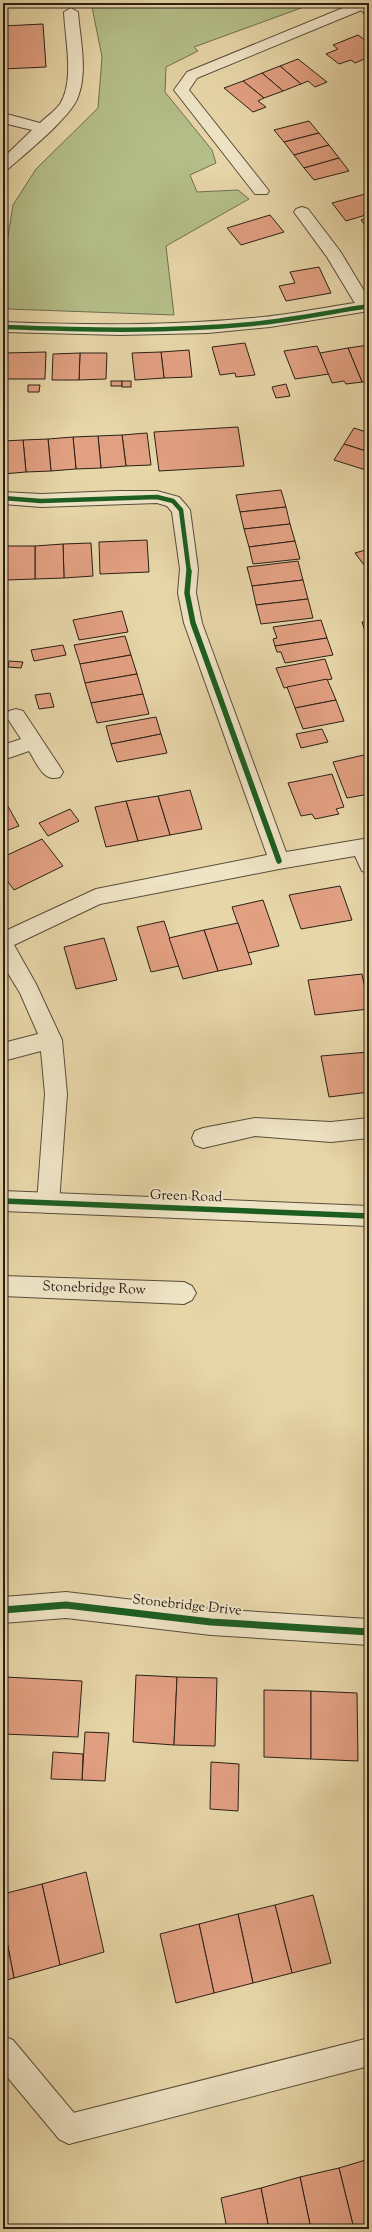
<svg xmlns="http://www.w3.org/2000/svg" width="372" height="2232" viewBox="0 0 372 2232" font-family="'Sorts Mill Goudy',serif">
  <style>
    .green { fill: #b4be88; stroke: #6f6e4f }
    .building { fill: #e2a082; stroke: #2a1f16 }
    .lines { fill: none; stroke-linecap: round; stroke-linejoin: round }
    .service-casing { stroke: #594d3a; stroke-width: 2 }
    .minor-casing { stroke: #594d3a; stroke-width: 2 }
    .tertiary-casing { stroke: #594d3a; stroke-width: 2 }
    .service { fill: #efe4c6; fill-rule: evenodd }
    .minor { fill: #efe4c6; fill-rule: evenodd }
    .tertiary { fill: #efe4c6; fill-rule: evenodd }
    .cycleway-far2-casing { stroke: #efe4c6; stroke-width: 6 }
    .cycleway-far1-casing { stroke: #efe4c6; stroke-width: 8 }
    .cycleway-casing { stroke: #efe4c6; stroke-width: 10 }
    .cycleway-far2 { stroke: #1b5e20; stroke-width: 4.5 }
    .cycleway-far1 { stroke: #1b5e20; stroke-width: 5.5 }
    .cycleway { stroke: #1b5e20; stroke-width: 7 }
    .labels { text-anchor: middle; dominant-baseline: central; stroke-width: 4; stroke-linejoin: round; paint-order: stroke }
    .street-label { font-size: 14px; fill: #2a1f16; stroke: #efe4c6 }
  </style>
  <rect width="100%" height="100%" fill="#e7d6a8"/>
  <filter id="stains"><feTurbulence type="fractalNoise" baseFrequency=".005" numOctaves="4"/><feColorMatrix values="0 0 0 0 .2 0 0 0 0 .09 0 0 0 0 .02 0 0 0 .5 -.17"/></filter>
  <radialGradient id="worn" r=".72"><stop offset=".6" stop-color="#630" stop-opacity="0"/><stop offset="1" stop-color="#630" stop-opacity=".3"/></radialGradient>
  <!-- green -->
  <polygon class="green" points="109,3 312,4 194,47 198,51 166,67 165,92 212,150 216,163 190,175 197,192 238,190 249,199 166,246 174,315 8,309 3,287 3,268 13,205 36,169 98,108 102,57 92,7"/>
  <!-- building -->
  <g class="building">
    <polygon points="43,24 46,67 3,69 3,26"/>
    <polygon points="358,35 369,43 369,57 355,63 351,60 339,64 326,54 338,49 333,45"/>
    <polygon points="298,59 327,82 315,87 308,81 301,84 280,66"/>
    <polygon points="280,66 301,84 283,91 262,73"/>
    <polygon points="262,73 283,91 264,98 243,81"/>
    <polygon points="243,81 264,98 258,101 266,107 253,112 224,88"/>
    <polygon points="309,121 319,133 284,142 274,130"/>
    <polygon points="319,133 329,145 294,155 284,142"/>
    <polygon points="329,145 339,158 304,168 294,155"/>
    <polygon points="339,158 349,171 314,180 304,168"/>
    <polygon points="369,193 369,214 346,221 332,203"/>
    <polygon points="270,215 284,232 241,245 227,228"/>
    <polygon points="369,217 369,230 361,220"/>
    <polygon points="319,267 331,293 286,301 279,286 295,283 290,272"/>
    <polygon points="245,343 255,375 236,377 235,373 220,375 212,347"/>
    <polygon points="369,345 369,381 362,382 348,348"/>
    <polygon points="317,346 329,374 295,379 284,351"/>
    <polygon points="348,348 362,382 346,384 344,381 332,383 320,353"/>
    <polygon points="189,350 192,377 164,378 161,352"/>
    <polygon points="46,352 45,379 3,379 5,353"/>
    <polygon points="161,352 164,378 135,380 132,353"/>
    <polygon points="80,353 107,353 106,379 79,380"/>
    <polygon points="80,353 79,380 52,380 53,354"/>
    <rect x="111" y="381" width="11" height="5"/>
    <rect x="122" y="381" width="9" height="6"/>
    <polygon points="286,384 290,396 276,398 272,387"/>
    <polygon points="28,385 40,385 39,392 28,392"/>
    <polygon points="238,427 244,466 159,471 154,432"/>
    <polygon points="354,428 369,433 369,452 344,444"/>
    <polygon points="147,433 151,465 126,466 122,435"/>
    <polygon points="122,435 126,466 101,468 98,436"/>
    <polygon points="98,436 101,468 76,469 73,437"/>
    <polygon points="73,437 76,469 51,471 48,439"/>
    <polygon points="48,439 51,471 26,472 23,440"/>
    <polygon points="23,440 26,472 3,474 3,441"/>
    <polygon points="344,444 369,452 369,471 334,460"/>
    <polygon points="281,490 286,507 240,512 236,495"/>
    <polygon points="286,507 290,524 244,529 240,512"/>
    <polygon points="290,524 295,541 249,547 244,529"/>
    <polygon points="147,540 149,572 100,574 99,542"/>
    <polygon points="295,541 300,559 253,564 249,547"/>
    <polygon points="91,543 93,576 64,578 63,544"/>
    <polygon points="63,544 64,578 35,579 35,546"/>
    <polygon points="6,546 35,546 35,579 7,580"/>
    <polygon points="6,546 7,580 3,580 3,547"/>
    <polygon points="369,549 369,564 364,565 355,553"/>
    <polygon points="298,561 303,580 252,586 247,567"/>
    <polygon points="303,580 308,599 256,605 252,586"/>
    <polygon points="308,599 313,618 261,624 256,605"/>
    <polygon points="122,611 128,632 79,640 73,620"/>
    <polygon points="321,620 327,638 275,646 273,639 277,638 273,627"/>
    <polygon points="369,621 369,630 365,631 362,622"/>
    <polygon points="125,636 131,655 80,664 74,645"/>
    <polygon points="327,638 333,655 285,663 281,652 277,652 275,646"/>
    <polygon points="63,645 66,655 34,661 31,650"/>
    <polygon points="131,655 137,674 85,683 80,664"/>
    <polygon points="325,659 332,679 284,688 276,668"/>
    <polygon points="9,661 23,662 21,668 8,667"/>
    <polygon points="137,674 143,694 91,703 85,683"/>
    <polygon points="327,679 336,700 295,708 287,687"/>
    <polygon points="50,693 54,707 39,709 35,695"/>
    <polygon points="143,694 149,714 97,723 91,703"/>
    <polygon points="336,700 344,721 303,729 295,708"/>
    <polygon points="156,717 161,734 111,744 106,726"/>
    <polygon points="322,729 328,742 301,748 296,734"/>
    <polygon points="161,734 167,753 117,762 111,744"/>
    <polygon points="364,755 369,767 369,794 347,798 333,762"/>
    <polygon points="332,774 344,807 336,809 339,814 315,819 312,814 301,816 288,783"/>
    <polygon points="190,790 202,829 170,835 158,796"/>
    <polygon points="158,796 170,835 138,841 126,801"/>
    <polygon points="3,801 5,801 19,826 3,832"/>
    <polygon points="126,801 138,841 106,847 95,807"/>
    <polygon points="70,809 79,821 48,836 39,823"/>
    <polygon points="42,839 63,866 14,890 3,875 3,857"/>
    <polygon points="340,886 352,920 301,929 289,895"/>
    <polygon points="263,900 279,946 248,953 232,907"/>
    <polygon points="164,921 179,966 151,972 137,927"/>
    <polygon points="238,923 252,964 218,971 204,930"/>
    <polygon points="204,930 218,971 183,979 169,938"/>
    <polygon points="104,938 117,980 76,989 64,947"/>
    <polygon points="362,974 369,1009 315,1015 308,980"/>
    <polygon points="369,1052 369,1092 329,1097 321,1056"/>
    <polygon points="136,1675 177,1677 174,1745 133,1742"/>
    <polygon points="5,1677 82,1681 78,1737 3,1734"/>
    <polygon points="177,1677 217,1678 215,1746 174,1745"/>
    <polygon points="264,1690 311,1691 311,1759 264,1757"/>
    <polygon points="311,1691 357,1693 358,1761 311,1759"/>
    <polygon points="366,1729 369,1729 369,1781 368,1781"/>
    <polygon points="85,1732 109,1733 105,1781 82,1780"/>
    <polygon points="53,1752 83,1754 82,1780 51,1779"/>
    <polygon points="211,1762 239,1764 238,1811 210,1809"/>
    <polygon points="86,1872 104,1952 60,1965 42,1884"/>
    <polygon points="42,1884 60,1965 14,1978 3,1921 3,1894"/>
    <polygon points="313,1895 331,1963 292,1973 275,1905"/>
    <polygon points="275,1905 292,1973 253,1983 238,1914"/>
    <polygon points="238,1914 253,1983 214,1993 199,1924"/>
    <polygon points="3,1921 14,1978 3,1981"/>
    <polygon points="199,1924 214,1993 176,2003 160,1934"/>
    <polygon points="369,2159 369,2229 354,2229 339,2168"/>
    <polygon points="339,2168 354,2229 311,2229 300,2177"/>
    <polygon points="300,2177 311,2229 269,2229 261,2188"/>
    <polygon points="261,2188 269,2229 227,2229 221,2198"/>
  </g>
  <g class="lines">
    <!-- service casing -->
    <g class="service-casing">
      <g id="service">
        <polygon points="355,3 369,3 369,7 197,78 189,90 269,191 267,194 255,194 174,90 187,72"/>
        <polygon points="302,207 308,209 340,251 369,299 369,310 359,310 327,257 294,212 296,209"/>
        <path d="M16 709 23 711 60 767 63 772 60 777C43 783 37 763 29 751L3 760V745L21 739 6 716 9 711Z"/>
        <polygon points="3,2036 13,2040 79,2119 84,2129 79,2139 69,2144 59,2139 3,2072"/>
      </g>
    </g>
    <!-- minor casing -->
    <g class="minor-casing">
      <g id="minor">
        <polygon points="354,3 369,3 369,14 364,13"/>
        <path d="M71 8 78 12C80 39 88 71 78 97 71 117 26 153 8 169L3 171V158L32 130 3 123V113L40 123C46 117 55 111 60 104 75 81 65 38 64 12Z"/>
        <path d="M369 301V311L270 327 208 333 120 335 3 332V322C86 325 169 326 252 318 291 315 330 306 369 301Z"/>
        <polygon points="119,491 157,491 179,497 187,506 190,510 198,569 196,593 202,623 286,852 369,838 369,873 362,871 355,856 279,869 100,904 14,945 36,984 62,1040 67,1094 59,1203 56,1210 48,1213 40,1210 37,1203 45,1094 41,1051 3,1061 3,1043 38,1034 20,993 3,965 3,932 96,889 267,855 184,623 178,593 180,569 172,512 167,506 157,503 41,507 3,504 3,492 41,494"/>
        <polygon points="255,1118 331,1122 369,1118 369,1138 331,1142 255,1136 203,1148 195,1145 192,1138 195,1131 203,1128"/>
        <polygon points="3,1276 184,1282 192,1286 196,1293 192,1300 184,1304 3,1296"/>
        <polygon points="66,1592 211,1609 369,1619 369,1645 211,1635 66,1618 3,1623 3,1597"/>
        <polygon points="369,2038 369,2066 69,2144 59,2139 54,2129 59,2119 69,2114"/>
      </g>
    </g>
    <!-- tertiary casing -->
    <g class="tertiary-casing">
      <polygon id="tertiary" points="3,1191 369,1206 369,1226 3,1211"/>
    </g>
    <!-- service -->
    <use href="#service" class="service"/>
    <!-- minor -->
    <use href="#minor" class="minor"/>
    <!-- tertiary -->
    <use href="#tertiary" class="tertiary"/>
    <!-- cycleway-far2 casing -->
    <g class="cycleway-far2-casing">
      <g id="cycleway-far2">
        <path d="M3 327C86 330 169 332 252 324 291 320 330 312 369 306"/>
        <polyline points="3,498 41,501 157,497 173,501 181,510 189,572"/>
      </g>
    </g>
    <!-- cycleway-far1 casing -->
    <g class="cycleway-far1-casing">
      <g id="cycleway-far1">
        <polyline points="189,571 187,593 193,623 279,861"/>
        <polyline points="3,1201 369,1216"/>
      </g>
    </g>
    <!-- cycleway casing -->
    <g class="cycleway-casing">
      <polyline id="cycleway" points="3,1610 66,1605 211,1622 369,1632"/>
    </g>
    <!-- cycleway-far2 -->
    <use href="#cycleway-far2" class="cycleway-far2"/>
    <!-- cycleway-far1 -->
    <use href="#cycleway-far1" class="cycleway-far1"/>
    <!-- cycleway -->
    <use href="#cycleway" class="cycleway"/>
  </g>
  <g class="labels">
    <!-- street labels -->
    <g class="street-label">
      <text transform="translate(186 1197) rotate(2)">Green Road</text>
      <text transform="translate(94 1289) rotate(2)">Stonebridge Row</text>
      <text transform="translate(187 1606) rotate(6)">Stonebridge Drive</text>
    </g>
  </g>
  <!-- margin -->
  <rect width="372" height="2232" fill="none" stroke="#e7d6a8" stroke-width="16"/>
  <rect x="4" y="4" width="364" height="2224" fill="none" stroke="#2a1f16" stroke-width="2"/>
  <rect x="8" y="8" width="356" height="2216" fill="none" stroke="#2a1f16"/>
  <rect width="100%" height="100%" filter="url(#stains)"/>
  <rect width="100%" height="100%" fill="url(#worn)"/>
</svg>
